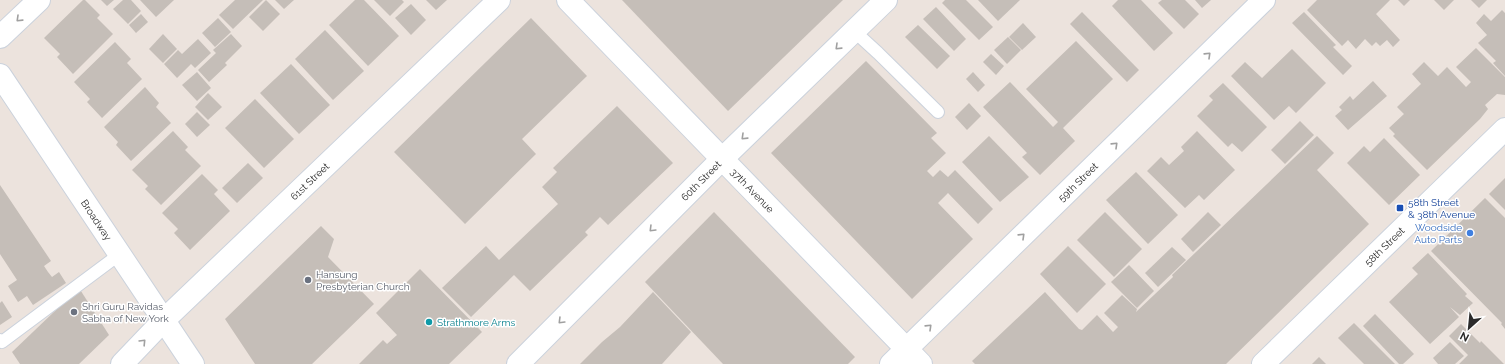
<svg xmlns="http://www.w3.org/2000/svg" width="1505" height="364" viewBox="0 0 1505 364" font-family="Raleway,sans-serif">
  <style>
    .building { fill: #c5beb8 }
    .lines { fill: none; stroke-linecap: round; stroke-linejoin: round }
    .lane-casing { stroke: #cbd2dc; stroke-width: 14 }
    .street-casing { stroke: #cbd2dc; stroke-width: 24 }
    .secondary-casing { stroke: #cbd2dc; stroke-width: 24 }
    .lane { stroke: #fff; stroke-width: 12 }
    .street { stroke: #fff; stroke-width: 22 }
    .secondary { stroke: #fff; stroke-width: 22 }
    .oneway { stroke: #a0a0a0 }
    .transit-dot { fill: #1a4fb4; stroke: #fff; stroke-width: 1.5 }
    .shop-dot { fill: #3f7fe0; stroke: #fff; stroke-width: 1.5 }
    .worship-dot { fill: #6b7280; stroke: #fff; stroke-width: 1.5 }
    .culture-dot { fill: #0f9aa8; stroke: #fff; stroke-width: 1.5 }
    .labels { text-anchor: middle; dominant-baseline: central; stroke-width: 3; stroke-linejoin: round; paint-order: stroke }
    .street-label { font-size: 10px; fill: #2b2b2b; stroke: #fff }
    .transit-label { font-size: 10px; fill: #164399; stroke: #fff; text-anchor: start }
    .shop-label { font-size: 10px; fill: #366cbe; stroke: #fff; text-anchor: end }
    .worship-label { font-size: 10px; fill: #5b616d; stroke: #fff; text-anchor: start }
    .culture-label { font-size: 10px; fill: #0d838f; stroke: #fff; text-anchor: start }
  </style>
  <rect width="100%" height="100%" fill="#ece3dd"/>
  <!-- building -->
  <g class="building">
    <polygon points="83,0 85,0 100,15 97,18 113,34 73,74 57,57 60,54 44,38"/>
    <polygon points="101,0 114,0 107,6"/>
    <polygon points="123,0 131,0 141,11 128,24 113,9"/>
    <polygon points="140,0 174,0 156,17"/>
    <polygon points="235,0 263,0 233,29 219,15"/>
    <polygon points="266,0 280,14 263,31 249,17"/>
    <polygon points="275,0 294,0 284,9"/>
    <polygon points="355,0 364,0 399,36 368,66 329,25"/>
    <polygon points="374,0 402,0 404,2 390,16"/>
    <polygon points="426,0 447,0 436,10"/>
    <polygon points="622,0 843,0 728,111"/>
    <polygon points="945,0 966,0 993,27 979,40 942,3"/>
    <polygon points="978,0 1020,0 998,21"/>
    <polygon points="1118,0 1141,0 1173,33 1154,51 1112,6"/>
    <polygon points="1162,0 1185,0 1199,14 1184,29 1158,3"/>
    <polygon points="1195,0 1211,0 1202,8"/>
    <polygon points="1317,0 1390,0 1376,14 1400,40 1393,47 1387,40 1380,46 1376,42 1372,46 1365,39 1356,49 1348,40 1342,46 1307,10"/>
    <polygon points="1398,0 1410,0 1404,6"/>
    <polygon points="1434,0 1454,0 1444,10"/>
    <polygon points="1471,0 1487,0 1479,8"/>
    <polygon points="411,4 426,20 411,35 395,18"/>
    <polygon points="936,7 966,39 954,51 923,19"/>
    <polygon points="1502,10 1505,13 1505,76 1493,63 1496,61 1478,43 1487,35 1476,23 1484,14 1491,21"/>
    <polygon points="1082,12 1139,70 1127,82 1070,24"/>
    <polygon points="1304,12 1336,45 1333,47 1352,66 1343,75 1292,23"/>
    <polygon points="141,14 148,22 136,33 129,25"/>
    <polygon points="218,18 231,32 215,47 202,33"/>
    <polygon points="531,18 587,76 522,139 536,154 465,224 394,152"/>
    <polygon points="1023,23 1036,37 1022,50 1009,37"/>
    <polygon points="918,25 950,56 937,69 905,37"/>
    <polygon points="325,30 364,71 333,100 295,59"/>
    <polygon points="163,34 177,49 163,63 149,49"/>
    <polygon points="231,34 242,46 225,63 227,65 209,82 198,70 216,53 213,50"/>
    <polygon points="1008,37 1021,50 1007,64 994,50"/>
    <polygon points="198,39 211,53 195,68 191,64 177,78 164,64 178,50 182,54"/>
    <polygon points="1076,41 1113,79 1063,128 1075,141 1040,175 1022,157 1027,153 983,107 1010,82 1053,127 1058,122 1026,89"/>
    <polygon points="115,42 131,59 127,63 142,79 102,118 87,102 90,99 74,82"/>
    <polygon points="1476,48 1505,77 1505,95 1497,94 1485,105 1488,109 1480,119 1427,170 1393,136 1395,134 1389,128 1404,114 1397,107 1421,84 1412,74 1424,62 1438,76 1447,67 1466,87 1471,82 1456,67"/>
    <polygon points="1292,49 1326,83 1296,113 1289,106 1274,120 1231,76 1245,62 1262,78"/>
    <polygon points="991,54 1004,66 996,75 983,62"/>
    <polygon points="866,61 937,133 931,138 946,153 927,171 933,177 940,170 948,177 955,170 993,209 978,224 948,193 938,203 973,239 912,299 771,153"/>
    <polygon points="291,64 330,105 299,134 260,93"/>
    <polygon points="197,72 211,88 197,101 182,85"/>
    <polygon points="973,72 985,85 978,92 966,79"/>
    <polygon points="1373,81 1387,96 1348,130 1335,116 1342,110 1339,107 1350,96 1353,100"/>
    <polygon points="1223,83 1267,127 1242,152 1232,143 1228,147 1197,116 1213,100 1209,96"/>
    <polygon points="145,87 159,103 156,107 171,123 131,161 116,145 118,142 104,127"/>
    <polygon points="208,93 222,107 208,120 195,107"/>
    <polygon points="255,99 294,139 264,168 225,128"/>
    <polygon points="969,103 981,116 967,130 955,117"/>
    <polygon points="617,106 673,163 608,225 600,217 585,232 588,235 530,291 514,275 471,317 442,288 486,246 499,260 558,204 542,187 557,172 553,168"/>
    <polygon points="197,112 210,125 197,137 185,124"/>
    <polygon points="1300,121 1314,135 1285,164 1271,150"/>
    <polygon points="173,131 188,147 185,150 201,166 161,205 145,189 148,186 132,170"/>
    <polygon points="1197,131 1235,170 1204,200 1199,195 1185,208 1147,171 1161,157 1169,165 1184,151 1181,147"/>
    <polygon points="989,136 1029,177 1000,202 962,162"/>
    <polygon points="1317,136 1334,153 1317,170 1369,224 1226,364 975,364 972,361 1045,292 1079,329 1082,330 1097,315 1113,332 1118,327 1104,313 1122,295 1137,309 1136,312 1173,277 1172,275"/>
    <polygon points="1384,138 1420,175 1389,205 1347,163 1364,146 1370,152"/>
    <polygon points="248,163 263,178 237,203 222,188"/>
    <polygon points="1136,172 1178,215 1148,244 1106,200"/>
    <polygon points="202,174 218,190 214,194 230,211 190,250 174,233 178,229 162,213"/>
    <polygon points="1505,178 1505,210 1489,194"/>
    <polygon points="0,185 51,261 44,266 48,272 52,277 59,272 66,283 33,305 27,296 18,302 8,286 17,280 0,254"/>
    <polygon points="1485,198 1505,218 1505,329 1501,324 1502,323 1431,251"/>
    <polygon points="714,212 855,357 848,364 723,364 645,282"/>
    <polygon points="1105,212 1142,249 1114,277 1077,240"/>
    <polygon points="1208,212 1221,225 1193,252 1181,239"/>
    <polygon points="321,226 334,239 328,257 374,304 312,364 255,364 225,319"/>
    <polygon points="1068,246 1106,284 1077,313 1040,274"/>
    <polygon points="1172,247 1186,260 1158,287 1145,273"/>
    <polygon points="1428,253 1467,294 1465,296 1473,303 1460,315 1450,307 1459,317 1430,344 1389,302 1418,274 1412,268"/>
    <polygon points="1129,265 1154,291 1137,308 1111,282"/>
    <polygon points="420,269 482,332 449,364 359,364 383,340 387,344 397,335 376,313"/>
    <polygon points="79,288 109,335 79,364 20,364 12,352"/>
    <polygon points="653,292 691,332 662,364 580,364 602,342 620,327"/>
    <polygon points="2,301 12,317 0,325 0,303"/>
    <polygon points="1375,314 1414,354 1403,364 1399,364 1363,326"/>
    <polygon points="1354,323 1395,364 1364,364 1338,338"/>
    <polygon points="1461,324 1480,343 1481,341 1504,364 1459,364 1468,355 1449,336"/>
    <polygon points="1450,342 1464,356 1455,364 1438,364 1433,358"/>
    <polygon points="1319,357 1326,364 1312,364"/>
  </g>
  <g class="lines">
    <!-- lane casing -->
    <g class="lane-casing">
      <g id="lane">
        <polyline points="854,31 878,53 938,112"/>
        <polyline points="0,340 2,342 120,254"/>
      </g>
    </g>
    <!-- street casing -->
    <g class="street-casing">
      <g id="street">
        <path id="s1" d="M568 0 921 364"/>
        <polyline points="0,37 39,0"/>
        <path id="s2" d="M122 364 164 320 499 0"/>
        <path id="s3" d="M518 364 722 159 886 0"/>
        <path id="s4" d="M891 364 1264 0"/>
        <path id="s5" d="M1263 364 1505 129"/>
      </g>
    </g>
    <!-- secondary casing -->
    <g class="secondary-casing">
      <g id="secondary">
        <path id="s6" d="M0 75 193 364"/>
      </g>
    </g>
    <!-- lane -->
    <use href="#lane" class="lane"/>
    <!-- street -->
    <use href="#street" class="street"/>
    <!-- secondary -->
    <use href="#secondary" class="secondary"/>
  </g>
  <!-- one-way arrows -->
  <defs><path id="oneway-chevron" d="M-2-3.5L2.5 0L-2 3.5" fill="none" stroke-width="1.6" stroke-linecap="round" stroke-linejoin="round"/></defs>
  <g class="oneway">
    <use href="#oneway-chevron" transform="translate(19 19) rotate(136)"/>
    <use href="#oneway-chevron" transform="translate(838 47) rotate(136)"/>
    <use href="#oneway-chevron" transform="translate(1208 55) rotate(-44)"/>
    <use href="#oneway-chevron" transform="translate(744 137) rotate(136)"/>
    <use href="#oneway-chevron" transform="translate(1115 145) rotate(-44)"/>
    <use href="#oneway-chevron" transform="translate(652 229) rotate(135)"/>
    <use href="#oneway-chevron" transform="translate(1022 236) rotate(-44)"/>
    <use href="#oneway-chevron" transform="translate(561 321) rotate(135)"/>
    <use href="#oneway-chevron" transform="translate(929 327) rotate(-44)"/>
    <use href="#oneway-chevron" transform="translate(143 342) rotate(-46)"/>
  </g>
  <!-- markers -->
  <rect class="transit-dot" x="1396" y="204" width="8" height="8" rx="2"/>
  <circle class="shop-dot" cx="1470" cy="233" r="4"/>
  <g class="worship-dot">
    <circle cx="308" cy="280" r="4"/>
    <circle cx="74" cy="312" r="4"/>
  </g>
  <circle class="culture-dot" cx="429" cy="322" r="4"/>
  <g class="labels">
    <!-- street labels -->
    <g class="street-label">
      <text stroke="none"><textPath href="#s3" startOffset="259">60th Street</textPath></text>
      <text stroke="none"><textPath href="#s2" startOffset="262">61st Street</textPath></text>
      <text stroke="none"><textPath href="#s4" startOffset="261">59th Street</textPath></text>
      <text stroke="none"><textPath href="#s1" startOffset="265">37th Avenue</textPath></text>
      <text stroke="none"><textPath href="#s6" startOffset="174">Broadway</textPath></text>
      <text stroke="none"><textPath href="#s5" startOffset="169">58th Street</textPath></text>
    </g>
    <!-- transit labels -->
    <g class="transit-label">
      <text x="1408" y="202">58th Street<tspan x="1408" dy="12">&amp; 38th Avenue</tspan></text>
    </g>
    <!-- shop labels -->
    <g class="shop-label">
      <text x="1462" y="227">Woodside<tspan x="1462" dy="12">Auto Parts</tspan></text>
    </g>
    <!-- worship labels -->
    <g class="worship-label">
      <text x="316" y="274">Hansung<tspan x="316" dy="12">Presbyterian Church</tspan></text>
      <text x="82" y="306">Shri Guru Ravidas<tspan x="82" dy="12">Sabha of New York</tspan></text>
    </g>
    <!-- culture labels -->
    <g class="culture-label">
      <text x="437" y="322">Strathmore Arms</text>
    </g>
  </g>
  <!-- north arrow -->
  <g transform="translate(1469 328) rotate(207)" stroke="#ffffff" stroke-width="3" paint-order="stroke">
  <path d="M0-3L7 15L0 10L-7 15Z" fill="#2b2b2b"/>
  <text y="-6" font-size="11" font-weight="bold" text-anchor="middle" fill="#2b2b2b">N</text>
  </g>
</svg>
